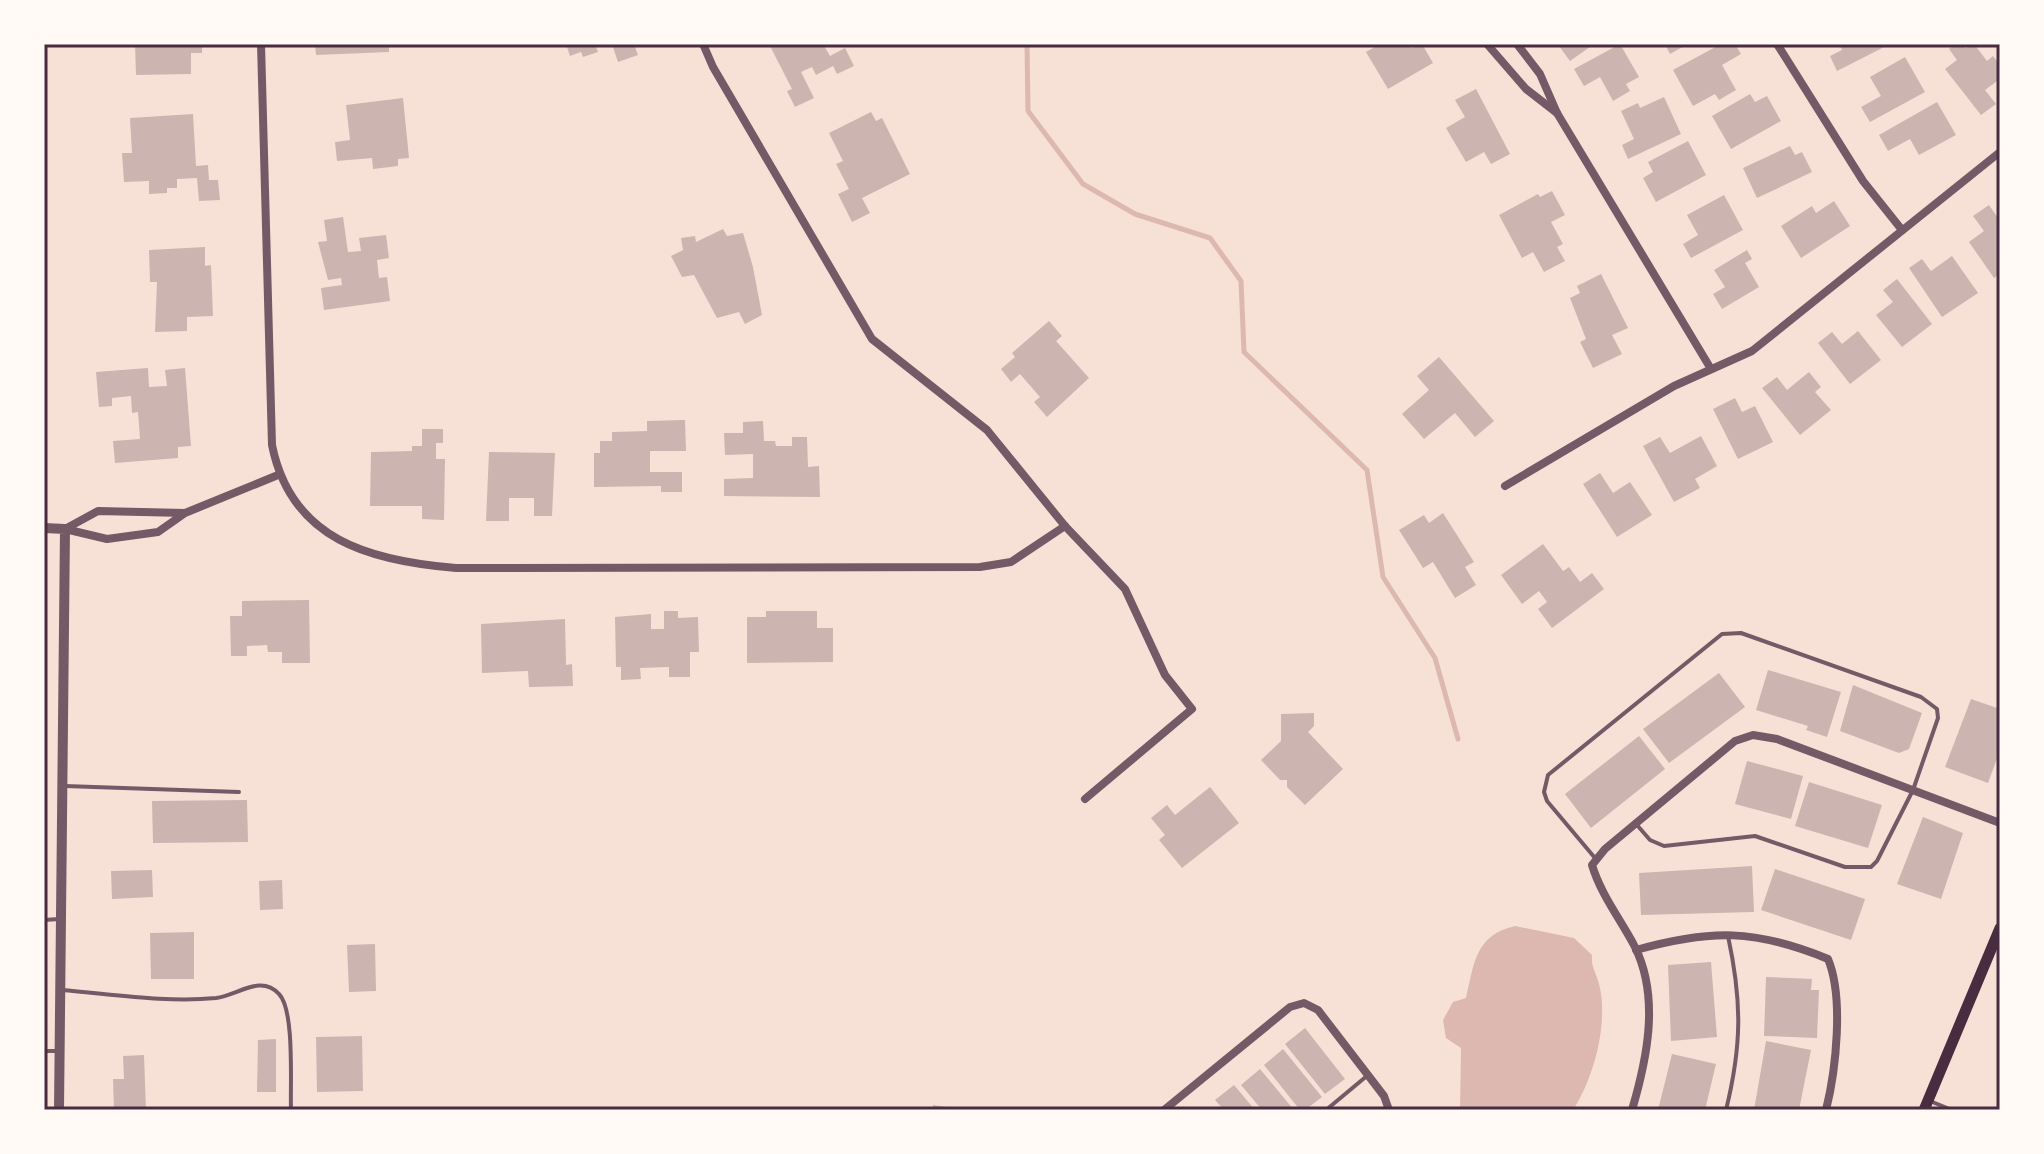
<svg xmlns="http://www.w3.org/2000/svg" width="2044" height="1154" viewBox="0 0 2044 1154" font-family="'IBM Plex Sans',sans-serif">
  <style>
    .water { fill: #dcb8b0 }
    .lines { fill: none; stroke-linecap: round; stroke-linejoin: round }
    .stream { stroke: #dcb8b0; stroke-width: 5 }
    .building { fill: #ccb4b1 }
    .service { stroke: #755966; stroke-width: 4 }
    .minor { stroke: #755966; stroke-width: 8 }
    .tertiary { stroke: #755966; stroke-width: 10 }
    .secondary { stroke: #4a2c40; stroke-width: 11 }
    .neatline { fill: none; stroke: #4a2c40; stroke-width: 3 }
  </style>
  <rect width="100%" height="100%" fill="#f7e1d7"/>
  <!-- water -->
  <path class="water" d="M1515 926 1574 938 1592 955C1591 968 1596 972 1599 984 1609 1022 1594 1078 1573 1110H1460L1461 1048 1446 1038 1443 1020 1453 1002 1466 998C1474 964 1475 935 1515 926Z"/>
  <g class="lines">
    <!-- stream -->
    <polyline class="stream" points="1027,44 1028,111 1083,184 1135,214 1210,238 1241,281 1244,352 1367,470 1383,577 1435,658 1458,739"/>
  </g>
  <!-- building -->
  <g class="building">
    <polygon points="135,44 202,44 202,53 191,53 191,74 136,75"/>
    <polygon points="315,44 389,44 389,52 316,55"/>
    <polygon points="566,44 595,44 598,52 583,57 581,52 570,56"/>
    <polygon points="612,44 634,44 638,55 618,62"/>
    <polygon points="769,44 823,44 830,56 845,48 854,66 837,74 833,66 816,75 812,67 801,72 814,98 795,107 787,91 792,89"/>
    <polygon points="1380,44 1410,44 1412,48 1422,44 1433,63 1388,89 1366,52"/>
    <polygon points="1562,44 1594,44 1570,61 1559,46"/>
    <polygon points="1620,44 1639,77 1626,84 1630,91 1613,101 1600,77 1584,86 1574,69"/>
    <polygon points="1665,44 1688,44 1670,54"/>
    <polygon points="1721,44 1735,44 1741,54 1722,65 1736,90 1719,100 1715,94 1693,106 1673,70"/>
    <polygon points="1839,44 1890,44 1837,71 1830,56 1842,50"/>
    <polygon points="1956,44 1966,48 1974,44 1987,61 1993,56 2000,65 2000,79 1985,90 1996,104 1981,115 1945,69 1957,60 1949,49"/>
    <polygon points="1905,57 1925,92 1870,122 1861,107 1881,96 1870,77"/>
    <polygon points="1476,89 1510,154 1491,164 1484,152 1466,162 1446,128 1465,117 1455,100"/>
    <polygon points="1750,94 1755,102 1767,96 1781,121 1731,149 1712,116"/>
    <polygon points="1664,97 1681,134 1628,159 1622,145 1634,139 1621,111 1638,103 1640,108"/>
    <polygon points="403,98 409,158 398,159 398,166 373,169 372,158 337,161 335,142 350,140 346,105"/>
    <polygon points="1937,102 1956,135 1919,155 1910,139 1888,151 1879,135"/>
    <polygon points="871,112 876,121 882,118 910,174 862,198 870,213 852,222 838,194 849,189 836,164 843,161 829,133"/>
    <polygon points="193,114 196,166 208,165 209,180 218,180 220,200 199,201 197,178 177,179 177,188 167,188 167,193 149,194 149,181 124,182 122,153 132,153 130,118"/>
    <polygon points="1688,141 1706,175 1656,202 1643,178 1653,172 1648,162"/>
    <polygon points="1790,146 1795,155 1802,152 1812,172 1757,198 1743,168"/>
    <polygon points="1552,191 1565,215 1551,222 1563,244 1557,247 1565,261 1544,272 1533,252 1522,258 1499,215 1538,194 1540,197"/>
    <polygon points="1724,195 1743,230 1691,258 1683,244 1698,235 1687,215"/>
    <polygon points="1834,201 1850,226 1801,258 1781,226 1812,206 1816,213"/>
    <polygon points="1989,205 2000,221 2000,274 1994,278 1969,242 1984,231 1973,216"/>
    <polygon points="343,217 348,252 361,251 359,238 386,235 389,258 377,260 379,278 387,277 390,301 324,310 321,288 342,285 341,278 328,280 318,242 327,241 324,220"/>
    <polygon points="723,229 727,236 743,233 753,267 762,315 745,324 739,312 717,318 694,275 682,277 671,256 683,250 681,238 695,236 696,242"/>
    <polygon points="205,247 205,266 211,265 213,316 187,317 187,331 155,332 157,282 150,282 149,250"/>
    <polygon points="1747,250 1752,259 1745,263 1759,287 1722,309 1713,294 1725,287 1714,270"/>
    <polygon points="1952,256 1978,293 1942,317 1909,268 1922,259 1931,271"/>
    <polygon points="1601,274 1628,328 1612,335 1622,354 1593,368 1580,342 1586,339 1570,298 1580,293 1577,286"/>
    <polygon points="1897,279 1932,324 1902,347 1876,315 1893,302 1883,290"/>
    <polygon points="1049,321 1062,336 1056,341 1089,378 1047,417 1034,402 1040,397 1020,374 1011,382 1001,369 1015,357 1012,353"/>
    <polygon points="1858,331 1881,360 1850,384 1818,343 1832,332 1842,344"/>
    <polygon points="1439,357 1494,421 1475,437 1455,413 1424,439 1402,414 1429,390 1417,376"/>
    <polygon points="148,368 149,387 167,386 165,370 185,368 191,446 178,447 178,458 115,463 113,441 140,439 138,412 132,413 131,396 112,398 112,406 99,407 96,372"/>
    <polygon points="1809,372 1821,387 1815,392 1831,410 1800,435 1762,388 1777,377 1787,390"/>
    <polygon points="1735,398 1742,412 1755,406 1773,442 1738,459 1713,409"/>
    <polygon points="685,420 686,451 650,451 650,472 682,472 682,492 661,492 661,486 594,487 594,453 600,453 600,441 612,441 612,432 647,431 647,421"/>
    <polygon points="763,421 764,441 775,441 776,446 792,446 792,437 807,437 808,467 819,466 820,497 724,496 724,479 753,478 753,454 725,455 724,433 743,433 743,422"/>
    <polygon points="422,429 443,429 443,443 436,443 436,459 445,459 444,520 422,519 422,506 370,506 371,452 412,451 412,446 422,446"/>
    <polygon points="1701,436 1717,466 1695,479 1700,488 1674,502 1643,446 1660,437 1670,453"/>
    <polygon points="489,452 555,453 552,516 534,516 534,498 509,498 509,521 486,521"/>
    <polygon points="1600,473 1613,493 1630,482 1652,515 1617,537 1583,484"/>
    <polygon points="1443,513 1474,562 1465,567 1476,585 1455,598 1433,562 1423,568 1399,530 1424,515 1429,523"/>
    <polygon points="1543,544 1563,571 1569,567 1580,582 1592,573 1604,589 1552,628 1538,609 1547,602 1539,591 1522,604 1501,575"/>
    <polygon points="309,600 310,663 282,663 282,652 268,652 267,645 247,646 247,656 231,656 230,616 242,616 242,601"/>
    <polygon points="664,611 678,611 678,618 698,617 699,652 690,652 690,677 669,677 669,667 640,668 641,679 621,680 621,667 616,667 615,617 651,614 651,629 664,629"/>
    <polygon points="766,611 817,611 817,628 833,628 833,662 747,663 747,617 766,617"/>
    <polygon points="565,619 566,665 572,664 573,686 529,687 528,671 482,673 481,624"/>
    <polygon points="1768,670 1841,692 1827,737 1806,730 1808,726 1756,710"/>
    <polygon points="1719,673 1745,707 1669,763 1643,729"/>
    <polygon points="1853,685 1922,713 1909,749 1899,753 1840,731"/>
    <polygon points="1971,699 2000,709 2000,750 1988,783 1945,767"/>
    <polygon points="1314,713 1314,726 1308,732 1343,769 1305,805 1287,787 1287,780 1280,780 1261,760 1281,741 1281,714"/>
    <polygon points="1639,736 1665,769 1591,828 1565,794"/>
    <polygon points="1747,761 1803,776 1791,819 1735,804"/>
    <polygon points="1809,782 1882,805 1868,848 1795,826"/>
    <polygon points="1210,787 1239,823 1182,868 1159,840 1165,835 1151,818 1167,805 1175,815"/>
    <polygon points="247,800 248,842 153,843 152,801"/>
    <polygon points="1923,817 1963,833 1941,899 1897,884"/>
    <polygon points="1752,866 1754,912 1641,915 1639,873"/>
    <polygon points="1775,869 1865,899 1851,940 1761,910"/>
    <polygon points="152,870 153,897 112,899 111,871"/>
    <polygon points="282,880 283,909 260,910 259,881"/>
    <polygon points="194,932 194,979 151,979 150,933"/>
    <polygon points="375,944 376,991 349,992 347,945"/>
    <polygon points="1711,962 1717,1037 1671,1041 1668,965"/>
    <polygon points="1766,977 1812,979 1811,990 1819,990 1817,1038 1764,1036"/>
    <polygon points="1305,1028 1345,1079 1325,1094 1285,1044"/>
    <polygon points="362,1036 363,1091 317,1092 316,1037"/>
    <polygon points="276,1039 276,1092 257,1092 258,1040"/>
    <polygon points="1766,1041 1811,1050 1799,1110 1754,1110"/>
    <polygon points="1283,1049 1322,1097 1305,1110 1300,1110 1264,1065"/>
    <polygon points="1672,1054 1716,1064 1705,1110 1658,1110"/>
    <polygon points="144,1055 146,1110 114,1110 113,1079 124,1079 123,1056"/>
    <polygon points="1260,1069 1294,1110 1262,1110 1241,1085"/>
    <polygon points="1234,1085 1255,1110 1224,1110 1215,1100"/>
    <polygon points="933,1105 954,1108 954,1110 933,1110"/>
  </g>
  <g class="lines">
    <!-- service -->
    <g class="service">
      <polyline points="65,786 239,792"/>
      <polyline points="1595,858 1547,801 1544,792 1548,775 1722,634 1741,633 1921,697 1937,709 1938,718 1913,790 1877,861 1871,867 1845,867 1755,836 1664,846 1650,840 1637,825"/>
      <polyline points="44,920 59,919"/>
      <path d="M61 990C112 994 166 1003 216 998 238 995 261 974 279 994 295 1010 290 1086 291 1110"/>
      <polyline points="44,1051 58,1051"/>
      <polyline points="1930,1101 1952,1110"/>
      <polyline points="1326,1110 1368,1075"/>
      <path d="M1726 1110C1742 1045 1742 1001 1728 936"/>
    </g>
    <!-- minor -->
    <g class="minor">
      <path d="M261 44 272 445C291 540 370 561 456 568L980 567 1011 562 1065 526"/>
      <polyline points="703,44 713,67 872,339 987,430 1065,526 1125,589 1165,675 1192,709 1085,799"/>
      <polyline points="1487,44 1526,89 1557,113"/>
      <polyline points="1517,44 1540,74 1557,113 1711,369"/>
      <polyline points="1777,44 1863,181 1902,230"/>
      <polyline points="1505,486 1674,386 1752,351 2000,152"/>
      <polyline points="185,513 98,511 65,529 107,539 158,532 185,513 278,475"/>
      <path d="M1636 950C1711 929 1755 929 1828 959 1844 997 1836 1070 1826 1110"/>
      <polyline points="1164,1110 1290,1007 1304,1003 1318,1010 1384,1096 1389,1110"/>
      <path d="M1632 1110C1647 1059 1660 998 1635 947 1621 920 1601 895 1592 865L1605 849 1735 741 1753 735 1777 739 2000 823"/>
    </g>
    <!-- tertiary -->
    <polyline class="tertiary" points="44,528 65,529 59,1110"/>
    <!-- secondary -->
    <polyline class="secondary" points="1924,1110 2000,928"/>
  </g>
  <!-- border -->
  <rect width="2044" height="1154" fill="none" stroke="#fffaf5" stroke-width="92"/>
  <rect x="46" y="46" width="1952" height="1062" class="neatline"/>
</svg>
